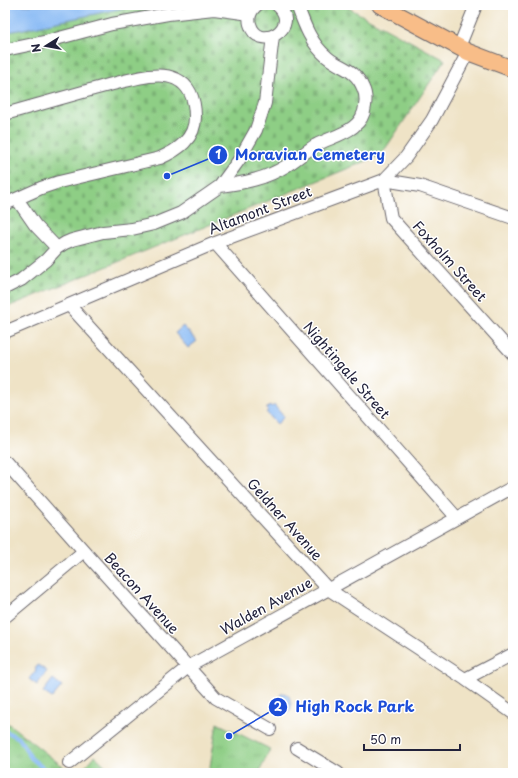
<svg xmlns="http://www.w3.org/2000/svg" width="518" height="778" font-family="'Playpen Sans',sans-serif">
<defs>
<pattern id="cemetery-stones" width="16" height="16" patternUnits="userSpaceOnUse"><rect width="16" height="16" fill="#8ece85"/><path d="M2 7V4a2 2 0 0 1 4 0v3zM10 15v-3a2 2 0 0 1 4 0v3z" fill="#7ab174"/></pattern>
<pattern id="park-tufts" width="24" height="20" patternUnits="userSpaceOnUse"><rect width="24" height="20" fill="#8ece85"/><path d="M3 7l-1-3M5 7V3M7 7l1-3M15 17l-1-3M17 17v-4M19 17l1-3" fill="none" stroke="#7ab174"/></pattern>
</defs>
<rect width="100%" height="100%" fill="#fff"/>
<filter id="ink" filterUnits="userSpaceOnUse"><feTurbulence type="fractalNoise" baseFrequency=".025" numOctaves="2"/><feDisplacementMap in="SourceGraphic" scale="8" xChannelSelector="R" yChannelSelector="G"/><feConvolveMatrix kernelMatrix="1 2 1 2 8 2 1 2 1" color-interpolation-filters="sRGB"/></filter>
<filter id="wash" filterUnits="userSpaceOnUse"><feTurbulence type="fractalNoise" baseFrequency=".012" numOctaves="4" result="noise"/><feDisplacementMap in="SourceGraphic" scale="16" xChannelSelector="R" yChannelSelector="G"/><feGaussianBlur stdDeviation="0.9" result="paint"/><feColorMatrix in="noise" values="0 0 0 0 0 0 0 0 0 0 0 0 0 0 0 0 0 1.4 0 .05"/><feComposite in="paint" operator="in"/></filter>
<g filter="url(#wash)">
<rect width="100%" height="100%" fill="#efe3c6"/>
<path fill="url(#cemetery-stones)" stroke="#587860" d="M 5,5 L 343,5 L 445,60 L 381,155 L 5,308 Z"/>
<path fill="url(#park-tufts)" stroke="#587860" d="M 5,721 L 71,773 L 5,773 Z
M 217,723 L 270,749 L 259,773 L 209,773 Z
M 95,756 L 113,773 L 78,773 Z"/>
<path fill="#87b9f4" stroke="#546e98" d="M 5,5 L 138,5 L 24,29 L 8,32 L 5,32 Z
M 183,326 L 197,341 L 188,348 L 175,333 Z
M 270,405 L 272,407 L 274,405 L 284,417 L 277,424 L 266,412 L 268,411 L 266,409 Z
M 38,665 L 47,671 L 37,685 L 29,679 L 36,670 L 35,669 Z
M 53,679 L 62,686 L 52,698 L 43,692 Z
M 282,693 C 291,693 291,702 291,709 L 288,712 L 283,711 L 280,708 C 280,706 281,704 281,701 C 280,697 279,696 282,693 Z"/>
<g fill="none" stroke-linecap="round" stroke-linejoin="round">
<path stroke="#87b9f4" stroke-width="4" d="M 5,731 L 19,738 L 31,758 L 49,773"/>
</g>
</g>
<g filter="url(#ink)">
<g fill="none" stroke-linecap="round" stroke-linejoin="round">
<defs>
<path id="minor" d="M 257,5 C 251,10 248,17 250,24 C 258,54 303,27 277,5
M 459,47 L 476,5
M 5,50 L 48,41 L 112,24 L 168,14 L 214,9 L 250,14
M 5,114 C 33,106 62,98 90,90 C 109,85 129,79 149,76 C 157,75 168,75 176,79 C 191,86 195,102 195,117 C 195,139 178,150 160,158 L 59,182 L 41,188 L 5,204
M 220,186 C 243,183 266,179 286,166 C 296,160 306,151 316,145 C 335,135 363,131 365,106 C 366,100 366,94 363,88 C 355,68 341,69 327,57 C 311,44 304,24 297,5
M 17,199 L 35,225 L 57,248
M 513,218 L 420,186 L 384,180 L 391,218 L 513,354
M 215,243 L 457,518
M 5,288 L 21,280 L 46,260 L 57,248 L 65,243 L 72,240 L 103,232 L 132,229 L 154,224 L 181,213 L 220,186 L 239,160 L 256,130 L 265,103 L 273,36
M 69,305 L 328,589 L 465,679 L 513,713
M 5,332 L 215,243 L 384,180 L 406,157 L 432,120 L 468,52
M 5,462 L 84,551 L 216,698 L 270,729
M 5,617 L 84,551
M 465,679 L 513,654
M 297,748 L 338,773
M 69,763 L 188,667 L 513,487"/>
<path id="major" d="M 380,5 L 468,52 L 513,69"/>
</defs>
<use href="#minor" stroke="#6a666c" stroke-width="14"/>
<use href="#major" stroke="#6a666c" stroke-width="18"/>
<path stroke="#6a666c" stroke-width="2.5" stroke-dasharray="3 3" stroke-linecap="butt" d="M 5,772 L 5,773"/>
<use href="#minor" stroke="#fff" stroke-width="12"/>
<use href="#major" stroke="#f8bd88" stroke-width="16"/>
</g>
</g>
<g text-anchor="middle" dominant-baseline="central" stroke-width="3" stroke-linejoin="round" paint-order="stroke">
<g font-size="14" fill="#22223b" stroke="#fff">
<text transform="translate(260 210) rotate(-21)">Altamont Street</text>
<text transform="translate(450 261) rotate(48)">Foxholm Street</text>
<text transform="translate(347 370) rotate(49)">Nightingale Street</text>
<text transform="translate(285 519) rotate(48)">Geldner Avenue</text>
<text transform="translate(142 593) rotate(48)">Beacon Avenue</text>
<text transform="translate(266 606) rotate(-29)">Walden Avenue</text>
</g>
</g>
<path fill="none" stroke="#1d4ed8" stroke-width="1.5" d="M167 176L218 155M229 736L278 707"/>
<g fill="#1d4ed8" stroke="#fff" stroke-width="1.5">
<circle cx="167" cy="176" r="4"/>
<circle cx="229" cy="736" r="4"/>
<circle cx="218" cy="155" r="10"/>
<circle cx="278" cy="707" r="10"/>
</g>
<g font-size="12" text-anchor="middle" font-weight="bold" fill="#fff">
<text x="218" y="159">1</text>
<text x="278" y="711">2</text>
</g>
<g font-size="15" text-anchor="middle" font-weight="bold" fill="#1d4ed8" stroke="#fff" stroke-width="3" stroke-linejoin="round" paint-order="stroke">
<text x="310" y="160">Moravian Cemetery</text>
<text x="355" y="712">High Rock Park</text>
</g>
<rect width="518" height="778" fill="none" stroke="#fff" stroke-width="20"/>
<g transform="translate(46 46) rotate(259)" stroke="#ffffff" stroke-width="3" paint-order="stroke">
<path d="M0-3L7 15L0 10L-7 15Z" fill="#22223b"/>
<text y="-6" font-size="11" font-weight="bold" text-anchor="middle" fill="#22223b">N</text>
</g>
<path d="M364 744v6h96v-6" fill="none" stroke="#22223b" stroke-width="2"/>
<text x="370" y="744" font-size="12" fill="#22223b" stroke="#ffffff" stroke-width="3" paint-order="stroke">50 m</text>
</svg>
